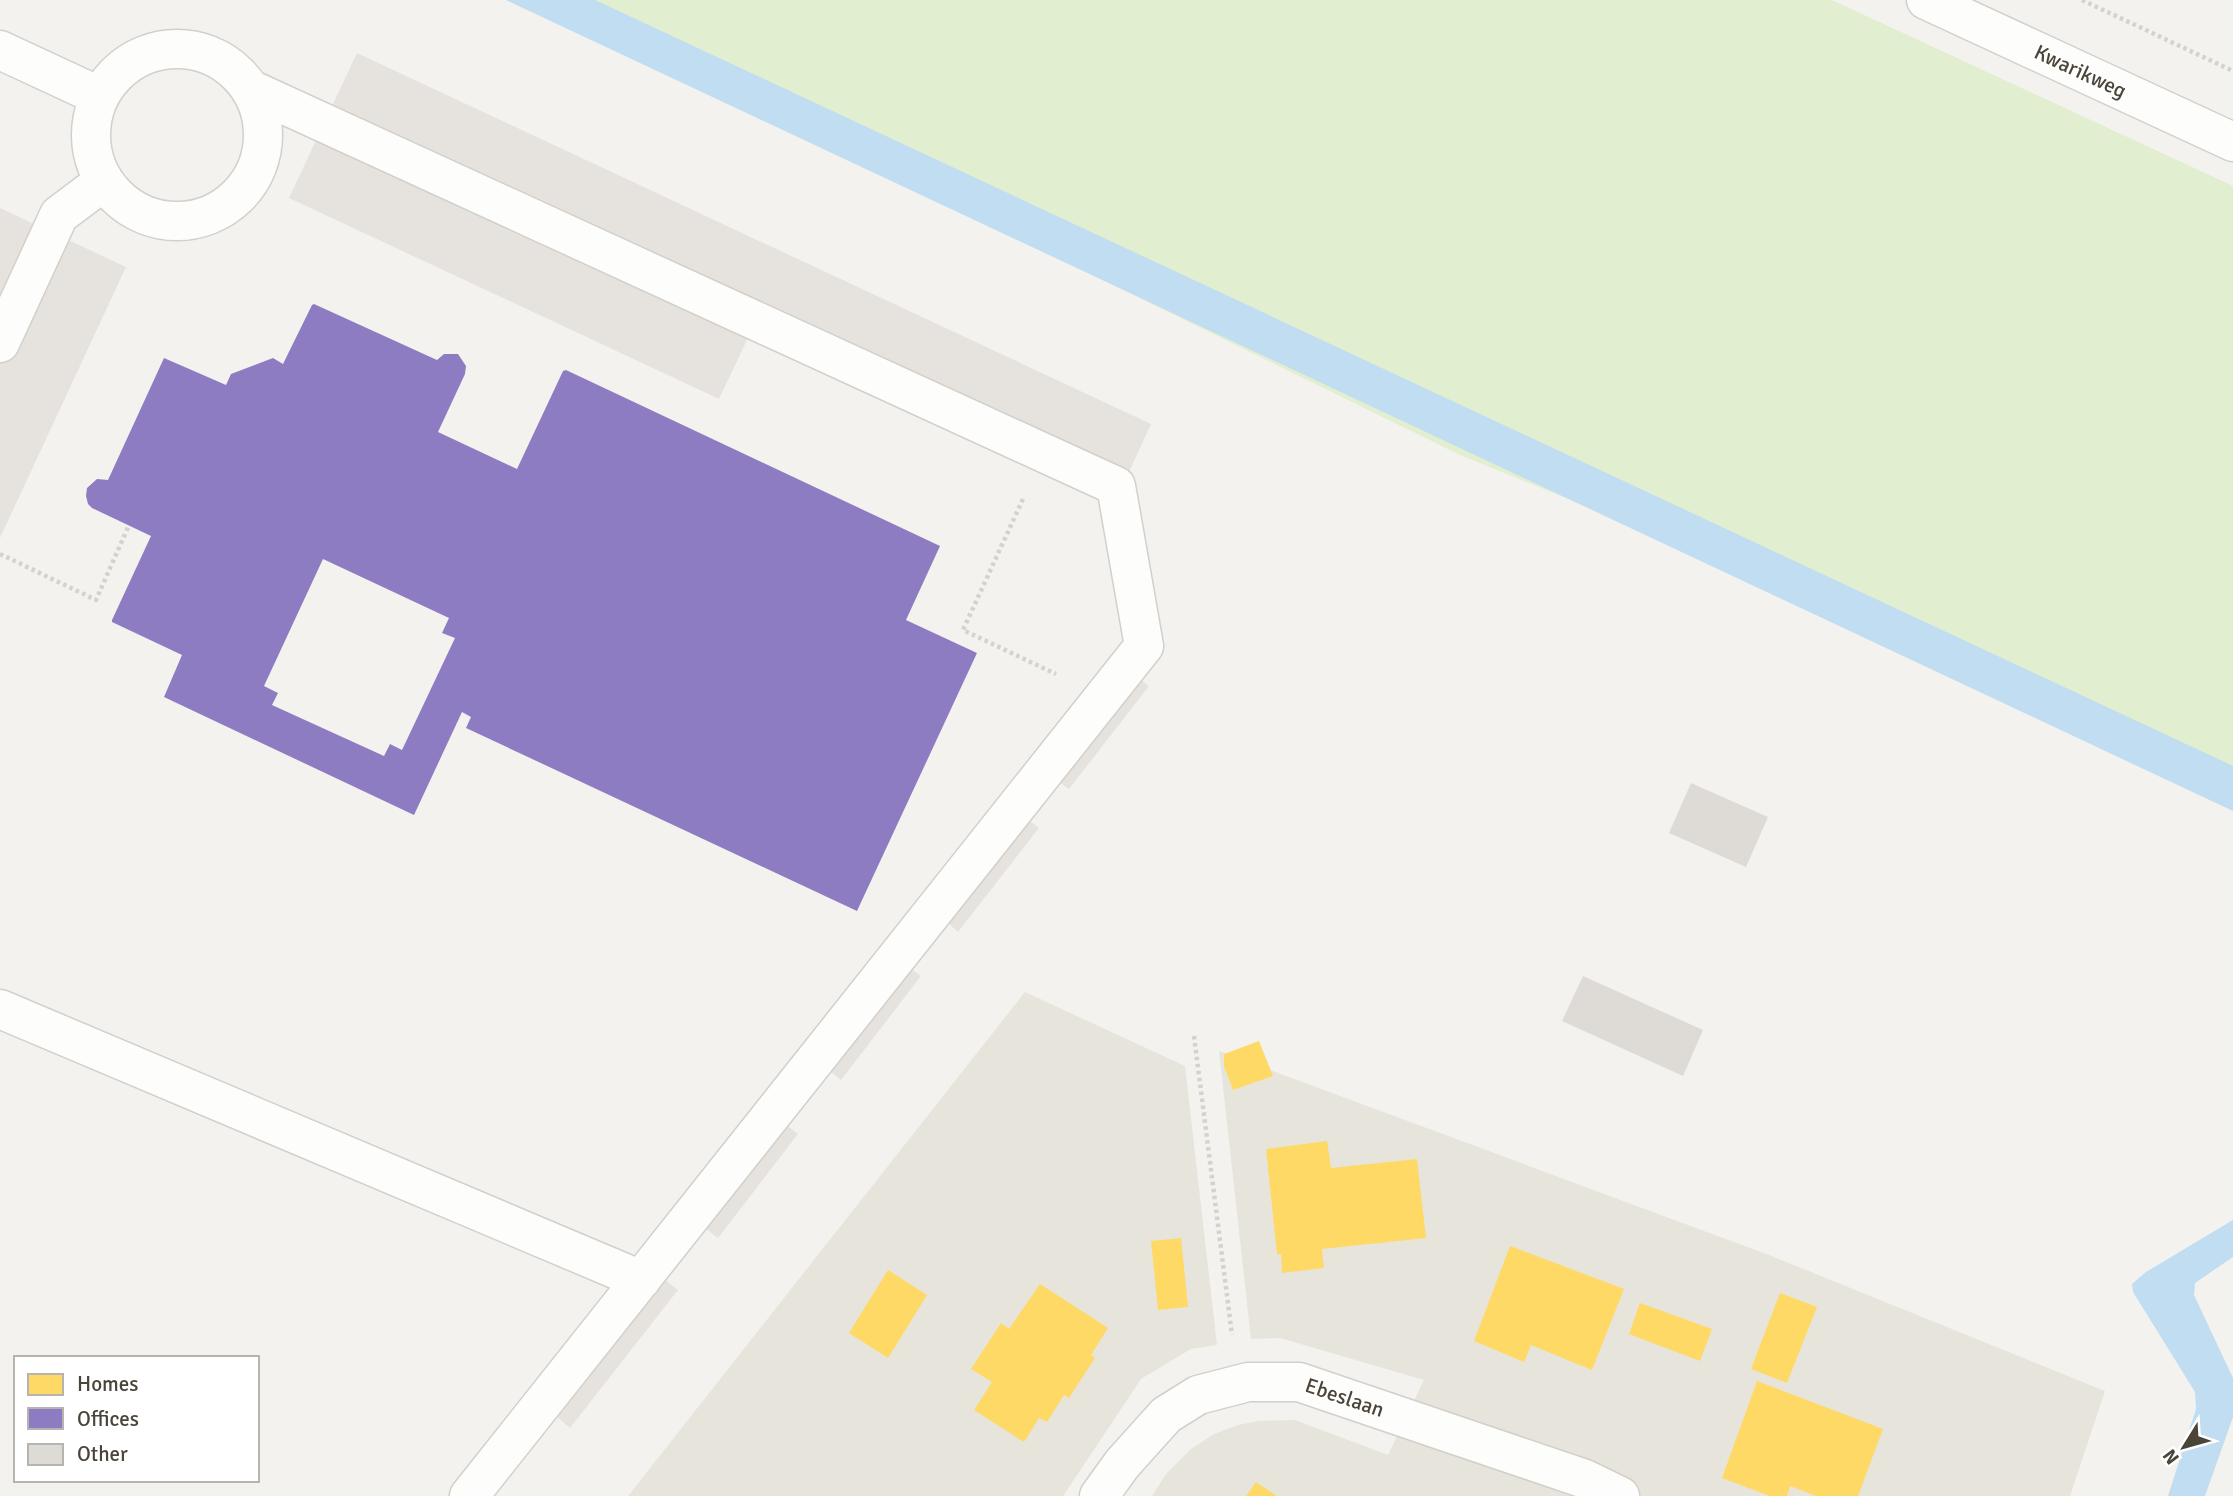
<svg xmlns="http://www.w3.org/2000/svg" width="2233" height="1496" font-family="Signika,sans-serif">
<rect width="100%" height="100%" fill="#f4f2ee"/>
<path fill="#e7e4dc" d="M 1025,992 L 1185,1066 L 1217,1345 L 1191,1349 L 1141,1379 L 1063,1496 L 628,1496 Z
M 1219,1051 L 1769,1255 L 2105,1391 L 2070,1496 L 1152,1496 L 1166,1474 L 1191,1449 L 1214,1434 L 1238,1425 L 1258,1421 L 1295,1420 L 1388,1455 L 1424,1380 L 1280,1338 L 1251,1339 Z"/>
<path fill="#e1eecf" d="M 532,0 L 1832,0 L 2233,186 L 2233,769 L 1460,455 Z"/>
<path fill="#e6e3df" d="M 357,53 L 1151,424 L 1128,474 L 764,304 L 719,399 L 289,198 Z
M 0,208 L 126,267 L 0,538 Z
M 1136,676 L 1149,686 L 1069,789 L 1056,780 Z
M 1026,818 L 1039,828 L 958,932 L 946,921 Z
M 908,967 L 921,976 L 841,1080 L 829,1070 Z
M 785,1124 L 798,1134 L 718,1238 L 705,1228 Z
M 663,1278 L 678,1290 L 570,1428 L 555,1415 Z"/>
<path fill="#c0ddf1" d="M 506,0 L 595,0 L 2233,766 L 2233,811 Z
M 2233,1220 L 2233,1257 L 2195,1283 L 2194,1295 L 2233,1378 L 2233,1417 L 2205,1496 L 2168,1496 L 2196,1409 L 2195,1392 L 2133,1292 L 2132,1284 L 2146,1272 Z"/>
<path fill="#ffd966" d="M 1259,1041 L 1273,1076 L 1233,1090 L 1224,1066 L 1224,1054 Z
M 1327,1141 L 1331,1168 L 1417,1159 L 1426,1238 L 1322,1249 L 1324,1268 L 1282,1273 L 1281,1254 L 1277,1254 L 1266,1149 Z
M 1181,1238 L 1188,1307 L 1158,1310 L 1151,1241 Z
M 1510,1246 L 1624,1289 L 1592,1370 L 1531,1345 L 1524,1362 L 1474,1341 Z
M 888,1270 L 927,1295 L 888,1358 L 849,1333 Z
M 1040,1284 L 1108,1328 L 1091,1355 L 1095,1358 L 1069,1398 L 1064,1395 L 1047,1422 L 1039,1418 L 1024,1442 L 974,1410 L 992,1382 L 971,1369 L 1001,1323 L 1009,1329 Z
M 1780,1293 L 1817,1307 L 1787,1383 L 1751,1369 Z
M 1640,1303 L 1712,1329 L 1700,1361 L 1629,1334 Z
M 1757,1381 L 1883,1429 L 1858,1496 L 1816,1496 L 1790,1486 L 1787,1496 L 1770,1496 L 1722,1478 Z
M 1256,1482 L 1277,1496 L 1246,1496 Z"/>
<path fill="#8e7cc3" fill-rule="evenodd" d="M 314,304 L 437,360 L 444,354 L 458,354 L 466,366 L 465,374 L 438,432 L 517,469 L 563,371 L 566,370 L 940,546 L 906,620 L 977,653 L 857,911 L 466,728 L 471,717 L 462,712 L 414,815 L 164,697 L 182,655 L 112,622 L 112,620 L 151,536 L 92,508 L 88,504 L 86,496 L 87,488 L 97,479 L 108,480 L 164,358 L 226,385 L 231,374 L 273,358 L 283,364 L 312,305 ZM 323,559 L 449,618 L 442,633 L 455,638 L 402,750 L 390,744 L 384,756 L 272,705 L 278,693 L 264,686 Z"/>
<path fill="#dedbd6" d="M 1691,783 L 1768,817 L 1746,867 L 1669,833 Z
M 1583,976 L 1703,1030 L 1683,1076 L 1562,1021 Z"/>
<g fill="none" stroke-linecap="round" stroke-linejoin="round">
<defs>
<g id="minor">
<path id="s1" d="M 1926,0 L 2233,142"/>
<circle cx="177" cy="135" r="86"/>
<path d="M 0,50 L 99,96"/>
<path d="M 250,89 L 1116,486 L 1144,646 L 469,1496"/>
<path d="M 0,343 L 59,215 L 103,182"/>
<path d="M 0,1009 L 641,1280"/>
<path id="s2" d="M 1099,1496 L 1122,1464 L 1166,1415 L 1198,1395 L 1248,1382 L 1299,1382 L 1585,1479 L 1620,1496"/>
</g>
</defs>
<use href="#minor" stroke="#d2d0cb" stroke-width="41"/>
<path stroke="#d3d2cc" stroke-width="4.5" stroke-dasharray="3.5 3.5" stroke-linecap="butt" d="M 2082,0 L 2233,71
M 1023,499 L 963,630 L 1056,674
M 0,554 L 96,600 L 129,525
M 1194,1036 L 1232,1335"/>
<use href="#minor" stroke="#fdfdfc" stroke-width="38"/>
</g>
<g text-anchor="middle" dominant-baseline="central" stroke-width="7" stroke-linejoin="round" paint-order="stroke">
<g font-size="21" fill="#4b4439" stroke="#fff">
<text stroke="none"><textPath href="#s1" startOffset="170">Kwarikweg</textPath></text>
<text stroke="none"><textPath href="#s2" startOffset="294">Ebeslaan</textPath></text>
</g>
</g>
<rect x="14" y="1356" width="245" height="126" fill="#ffffff" stroke="#b7b4b0" stroke-width="2"/>
<rect x="28" y="1374" width="35" height="21" fill="#ffd966" stroke="#b7b4b0" stroke-width="2"/>
<text x="77" y="1391" font-size="21" fill="#4b4439">Homes</text>
<rect x="28" y="1408" width="35" height="21" fill="#8e7cc3" stroke="#b7b4b0" stroke-width="2"/>
<text x="77" y="1426" font-size="21" fill="#4b4439">Offices</text>
<rect x="28" y="1444" width="35" height="21" fill="#dedbd6" stroke="#b7b4b0" stroke-width="2"/>
<text x="77" y="1461" font-size="21" fill="#4b4439">Other</text>
<g transform="translate(2184 1447) rotate(233)" stroke="#ffffff" stroke-width="5" paint-order="stroke">
<path d="M0-5L12 26L0 18L-12 26Z" fill="#4b4439"/>
<text y="-10" font-size="19" font-weight="bold" text-anchor="middle" fill="#4b4439">N</text>
</g>
</svg>
